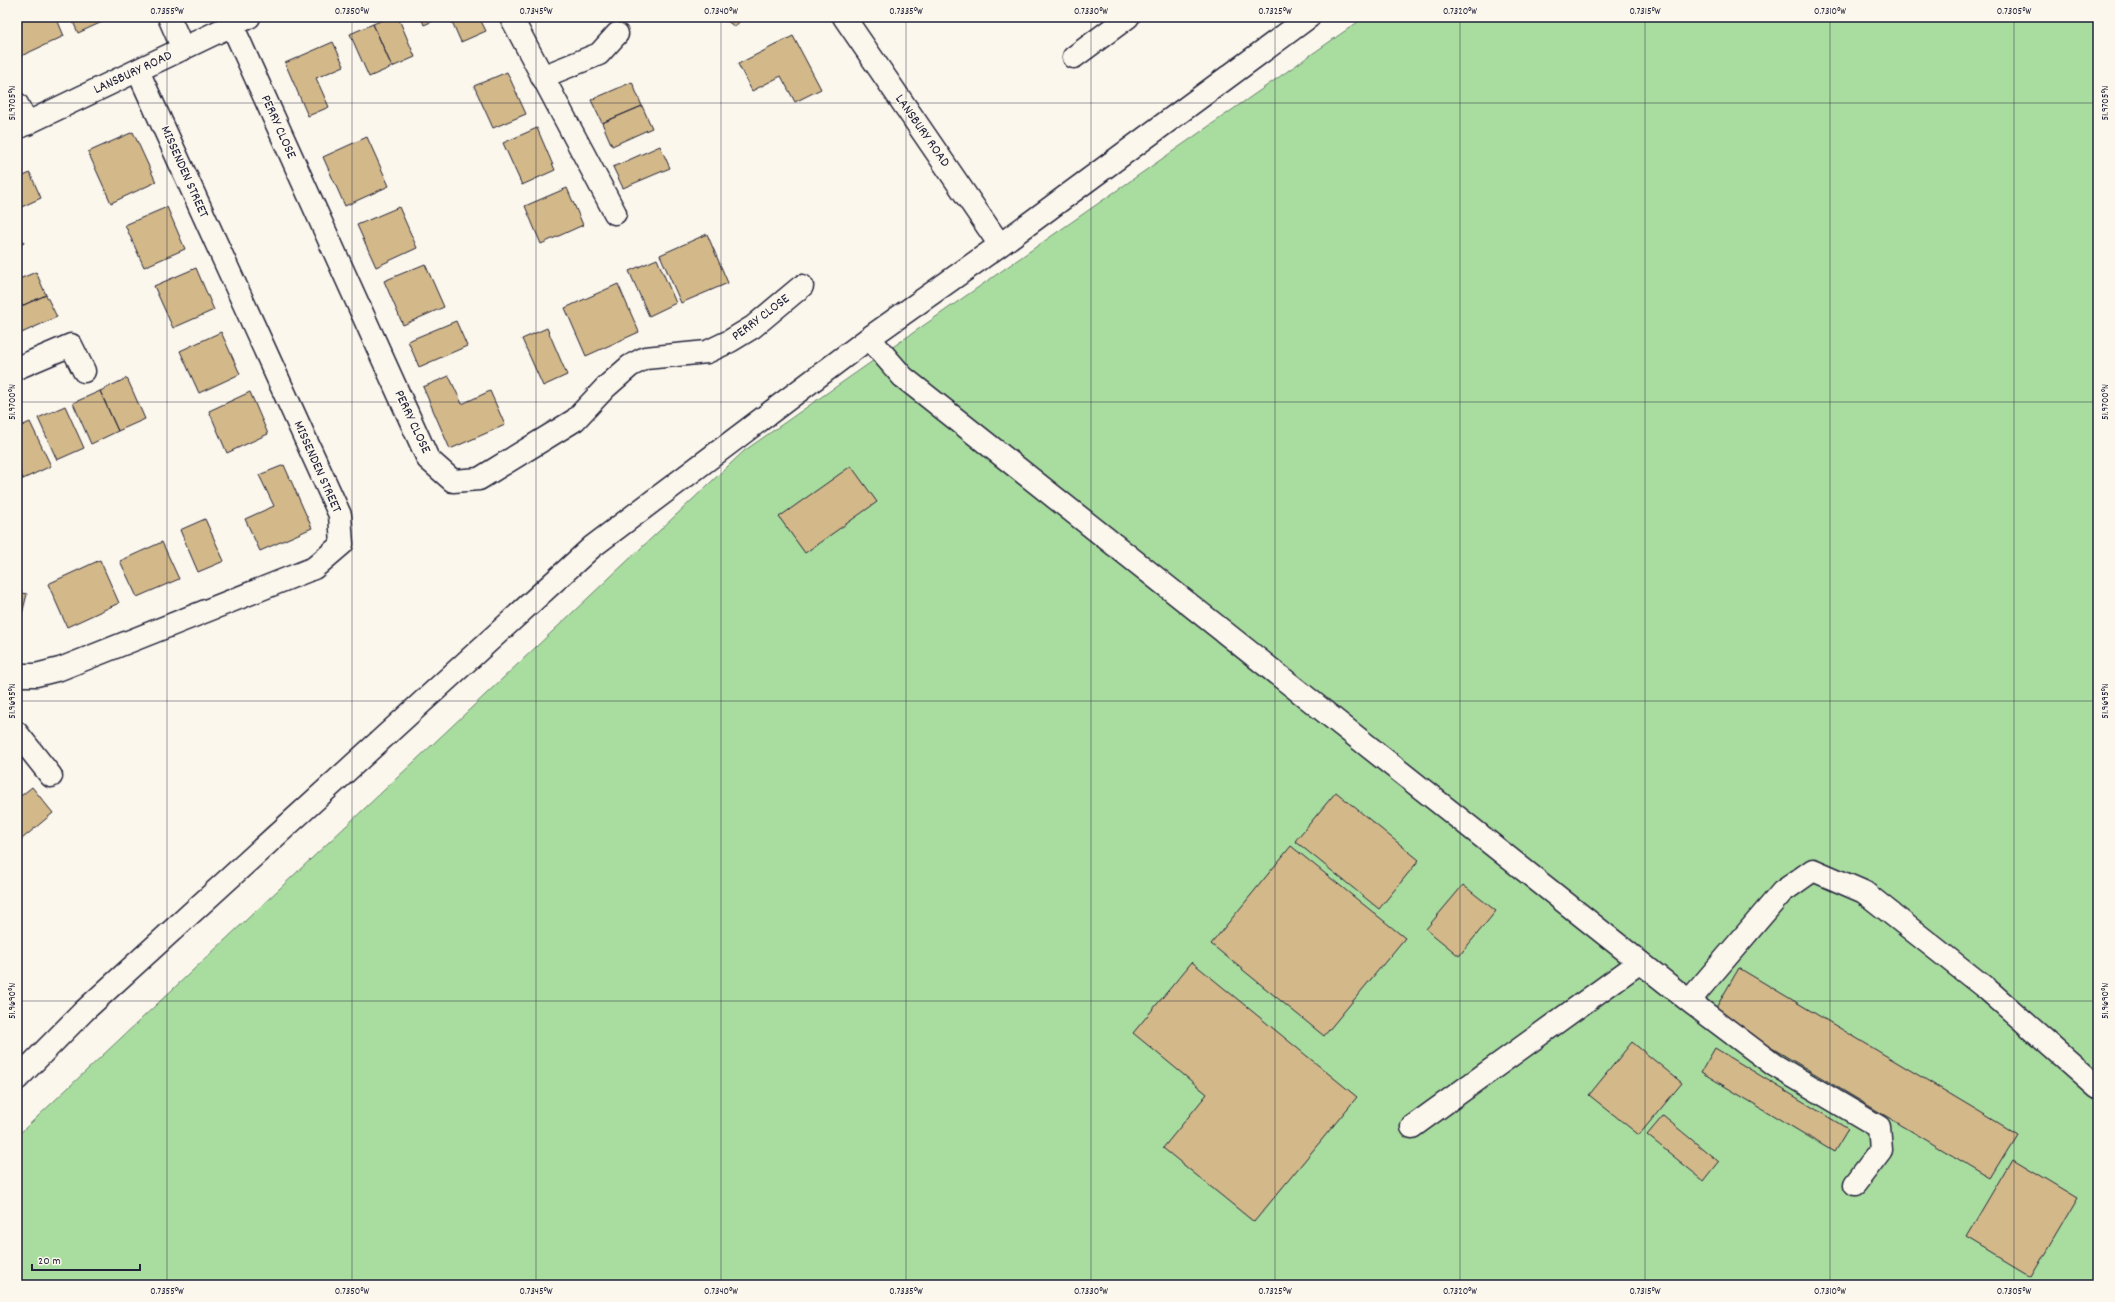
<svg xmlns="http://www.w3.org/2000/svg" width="2115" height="1302" font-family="Dekko,sans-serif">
<rect width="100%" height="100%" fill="#fbf7ec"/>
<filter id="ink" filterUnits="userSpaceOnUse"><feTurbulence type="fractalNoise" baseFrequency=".025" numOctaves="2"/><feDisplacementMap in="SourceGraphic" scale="8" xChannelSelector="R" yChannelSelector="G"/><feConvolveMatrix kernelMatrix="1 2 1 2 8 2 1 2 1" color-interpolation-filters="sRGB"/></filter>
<g filter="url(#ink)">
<path fill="#a9dd9f" stroke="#66806d" d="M 1365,17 L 2098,17 L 2098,1285 L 17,1285 L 17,1136 L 744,451 Z"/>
<path fill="#d3b989" stroke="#22223b" d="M 17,17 L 56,17 L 64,36 L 17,58 Z
M 71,17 L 113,17 L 78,33 Z
M 390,17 L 398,17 L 415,57 L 392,67 L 373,24 Z
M 421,17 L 442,17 L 424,25 Z
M 450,17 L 479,17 L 486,31 L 461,42 Z
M 722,17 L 743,17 L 735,27 Z
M 373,24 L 392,67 L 369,77 L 350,34 Z
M 793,36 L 821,89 L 795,102 L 781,76 L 752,91 L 738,64 Z
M 333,42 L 344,66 L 316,78 L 329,107 L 308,116 L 285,63 Z
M 507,72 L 526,114 L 493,128 L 474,86 Z
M 632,82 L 642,106 L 602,123 L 591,100 Z
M 642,106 L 652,128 L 612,146 L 602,123 Z
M 537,128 L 555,170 L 522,185 L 503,143 Z
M 133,132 L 156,182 L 111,203 L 88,152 Z
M 367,137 L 389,186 L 345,206 L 323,157 Z
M 660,146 L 670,168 L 623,188 L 613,167 Z
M 30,173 L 41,198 L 17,209 L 17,179 Z
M 567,188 L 583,225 L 541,244 L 525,206 Z
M 167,207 L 185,249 L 144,267 L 125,225 Z
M 399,207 L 417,248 L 376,267 L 357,225 Z
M 17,227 L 24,243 L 17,247 Z
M 707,234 L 728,283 L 681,303 L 660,255 Z
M 657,259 L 676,303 L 649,316 L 629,271 Z
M 425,264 L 444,307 L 403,325 L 384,281 Z
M 196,268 L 214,310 L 173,328 L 154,286 Z
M 36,272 L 46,295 L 17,308 L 17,280 Z
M 618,284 L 639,332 L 586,356 L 565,308 Z
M 46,295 L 57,317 L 17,335 L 17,308 Z
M 456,321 L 467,346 L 419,367 L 408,341 Z
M 547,328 L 567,375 L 543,386 L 522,339 Z
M 221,332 L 240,374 L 199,393 L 180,351 Z
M 449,376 L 462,404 L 490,391 L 505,425 L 450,449 L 423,387 Z
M 127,378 L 145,419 L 118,431 L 100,391 Z
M 100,391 L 118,431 L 91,444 L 73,403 Z
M 250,392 L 268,434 L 227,453 L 209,411 Z
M 65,406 L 84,448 L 57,460 L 38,418 Z
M 30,422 L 51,466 L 23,479 L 17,465 L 17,428 Z
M 17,465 L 23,479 L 17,482 Z
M 284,465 L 312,528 L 260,551 L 245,519 L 274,506 L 259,475 Z
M 851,466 L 877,502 L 805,553 L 779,517 Z
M 205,519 L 224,561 L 198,572 L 180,530 Z
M 162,542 L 179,579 L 137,597 L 120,561 Z
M 100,560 L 119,603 L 67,627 L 48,584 Z
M 17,592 L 27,594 L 17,634 Z
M 32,787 L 53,813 L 17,843 L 17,799 Z
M 1336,792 L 1419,860 L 1379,909 L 1295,841 Z
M 1291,846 L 1405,938 L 1324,1036 L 1211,944 Z
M 1463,885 L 1496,911 L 1459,956 L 1426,929 Z
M 1192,962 L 1357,1097 L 1254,1222 L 1163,1148 L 1207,1094 L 1133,1033 Z
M 1739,968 L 2017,1134 L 1990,1178 L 1713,1013 Z
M 1632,1042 L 1682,1083 L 1639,1135 L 1589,1095 Z
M 1715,1048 L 1848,1129 L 1834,1152 L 1701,1072 Z
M 1663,1116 L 1719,1162 L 1704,1181 L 1647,1135 Z
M 2012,1159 L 2077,1198 L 2031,1276 L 1966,1237 Z"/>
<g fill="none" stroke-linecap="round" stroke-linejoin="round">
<defs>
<path id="minor" d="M 169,17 L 183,49
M 511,17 L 615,213
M 844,17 L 1000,245
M 232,25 L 428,459 L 453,481 L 479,479 L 575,420 L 606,387 L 630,366 L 645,358 L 707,352 L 730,341 L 753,327 L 802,286
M 1074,57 L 1128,17
M 542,77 L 599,54 L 617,34
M 17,104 L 27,124
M 17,128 L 249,17
M 869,338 L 903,377 L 1689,1001 L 1774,1065 L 1879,1127 L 1881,1150 L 1855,1184
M 17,368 L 71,345 L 84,371
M 17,675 L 36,675 L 60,669 L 314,568 L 342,544 L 340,515 L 138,71
M 17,733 L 51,776
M 1689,1001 L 1782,892 L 1813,870 L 1864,892 L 1988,990 L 2098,1087
M 17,1079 L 84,1011 L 592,547 L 869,338 L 1000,245 L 1309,17
M 1412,1127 L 1640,962"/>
</defs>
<use href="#minor" stroke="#22223b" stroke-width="25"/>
<use href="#minor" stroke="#fbf7ec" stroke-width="22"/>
</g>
</g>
<path fill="none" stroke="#22223b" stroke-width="1" stroke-opacity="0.45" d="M 167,17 L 167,1285M 352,17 L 352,1285M 536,17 L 536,1285M 721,17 L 721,1285M 906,17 L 906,1285M 1091,17 L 1091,1285M 1275,17 L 1275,1285M 1460,17 L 1460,1285M 1645,17 L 1645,1285M 1830,17 L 1830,1285M 2014,17 L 2014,1285M 17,103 L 2098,103M 17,402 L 2098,402M 17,701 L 2098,701M 17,1001 L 2098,1001"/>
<g text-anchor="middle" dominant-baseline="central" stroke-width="3" stroke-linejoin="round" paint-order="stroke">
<g font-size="14" fill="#22223b" stroke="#fbf7ec">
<text transform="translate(133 73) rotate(-25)">LANSBURY ROAD</text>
<text transform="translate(278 127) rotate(66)">PERRY CLOSE</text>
<text transform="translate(922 131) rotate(55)">LANSBURY ROAD</text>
<text transform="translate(184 172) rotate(66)">MISSENDEN STREET</text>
<text transform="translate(761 318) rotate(-37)">PERRY CLOSE</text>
<text transform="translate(412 422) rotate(65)">PERRY CLOSE</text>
<text transform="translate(317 467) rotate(66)">MISSENDEN STREET</text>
</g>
</g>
<rect width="2115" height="1302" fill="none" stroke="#fbf7ec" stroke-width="44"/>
<path d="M32 1264v6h108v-6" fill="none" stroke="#22223b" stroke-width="2"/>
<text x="38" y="1264" font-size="12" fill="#22223b" stroke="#fbf7ec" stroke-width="3" paint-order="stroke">20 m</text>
<rect x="22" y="22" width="2071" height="1258" fill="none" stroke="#22223b" stroke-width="1.5"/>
<g font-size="10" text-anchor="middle" fill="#22223b">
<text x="167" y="14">0.7355°W</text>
<text x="352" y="14">0.7350°W</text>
<text x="536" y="14">0.7345°W</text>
<text x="721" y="14">0.7340°W</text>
<text x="906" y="14">0.7335°W</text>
<text x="1091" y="14">0.7330°W</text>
<text x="1275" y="14">0.7325°W</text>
<text x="1460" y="14">0.7320°W</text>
<text x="1645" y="14">0.7315°W</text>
<text x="1830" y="14">0.7310°W</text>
<text x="2014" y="14">0.7305°W</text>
<text transform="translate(11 103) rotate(-90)" y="4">51.9705°N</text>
<text transform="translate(2104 103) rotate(-90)" y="4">51.9705°N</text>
<text transform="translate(11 402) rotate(-90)" y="4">51.9700°N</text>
<text transform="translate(2104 402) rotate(-90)" y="4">51.9700°N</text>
<text transform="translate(11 701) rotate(-90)" y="4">51.9695°N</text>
<text transform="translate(2104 701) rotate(-90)" y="4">51.9695°N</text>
<text transform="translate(11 1001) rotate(-90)" y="4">51.9690°N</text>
<text transform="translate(2104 1001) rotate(-90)" y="4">51.9690°N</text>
<text x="167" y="1294">0.7355°W</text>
<text x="352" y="1294">0.7350°W</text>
<text x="536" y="1294">0.7345°W</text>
<text x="721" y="1294">0.7340°W</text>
<text x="906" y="1294">0.7335°W</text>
<text x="1091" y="1294">0.7330°W</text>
<text x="1275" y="1294">0.7325°W</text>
<text x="1460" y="1294">0.7320°W</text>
<text x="1645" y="1294">0.7315°W</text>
<text x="1830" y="1294">0.7310°W</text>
<text x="2014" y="1294">0.7305°W</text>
</g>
</svg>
